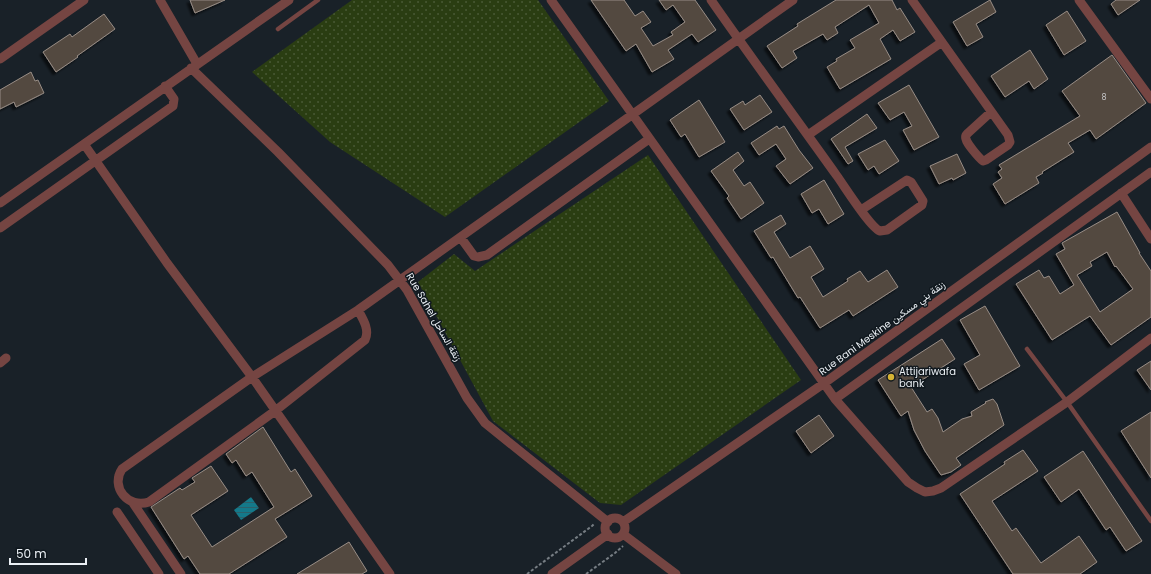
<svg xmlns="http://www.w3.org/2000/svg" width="1151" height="574" font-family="Poppins,Vazirmatn,sans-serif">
<defs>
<pattern id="green-dots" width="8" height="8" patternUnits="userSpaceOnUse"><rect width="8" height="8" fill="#2a3d12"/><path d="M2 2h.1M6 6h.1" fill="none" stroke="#495935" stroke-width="1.8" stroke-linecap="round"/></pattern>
<pattern id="water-rules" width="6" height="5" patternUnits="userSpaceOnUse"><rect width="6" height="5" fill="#14798a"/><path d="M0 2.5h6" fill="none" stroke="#2d606a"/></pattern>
<filter id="shadow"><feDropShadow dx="-3" dy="3" stdDeviation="1" flood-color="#0009"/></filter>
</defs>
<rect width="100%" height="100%" fill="#192128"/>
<path fill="url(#green-dots)" d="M 352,0 L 538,0 L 609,101 L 445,217 L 330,142 L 252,72 Z
M 648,155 L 801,380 L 621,505 L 600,503 L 493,421 L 418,282 L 454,254 L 475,271 Z"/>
<path fill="url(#water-rules)" d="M 251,497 L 259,508 L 241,520 L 234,510 Z"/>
<path fill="#524841" stroke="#988d85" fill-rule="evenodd" filter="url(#shadow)" d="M 190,0 L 225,0 L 195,13 Z
M 591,0 L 624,0 L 635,16 L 643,11 L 651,22 L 641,28 L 653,46 L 673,35 L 671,32 L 685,22 L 673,5 L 666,10 L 659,0 L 695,0 L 716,30 L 698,42 L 692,34 L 668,50 L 674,59 L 652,72 L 636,44 L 626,51 Z
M 836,0 L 892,0 L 897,10 L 900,8 L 915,32 L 900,41 L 893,30 L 880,39 L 891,59 L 840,89 L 827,67 L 837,61 L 836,59 L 855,48 L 850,40 L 879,23 L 869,5 L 835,27 L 838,33 L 827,40 L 823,34 L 793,51 L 797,58 L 782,68 L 767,46 L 798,26 L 797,24 Z
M 990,0 L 996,12 L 976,24 L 983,37 L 967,46 L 953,22 Z
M 1116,0 L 1140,0 L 1118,15 L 1111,4 Z
M 1067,11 L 1086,41 L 1064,55 L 1046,25 Z
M 104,14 L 115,29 L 77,56 L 78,57 L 56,72 L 43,52 L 70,34 L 72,37 Z
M 1030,50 L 1048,79 L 1034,89 L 1029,81 L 1005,97 L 991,76 Z
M 1112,55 L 1146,103 L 1096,139 L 1090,130 L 1068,143 L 1074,152 L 1042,172 L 1043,173 L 1036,177 L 1039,183 L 1005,204 L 993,184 L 1002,178 L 998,172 L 1002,169 L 999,165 L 1080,116 L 1062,91 Z
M 31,72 L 35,81 L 38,80 L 44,93 L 16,107 L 14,102 L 0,109 L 0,90 Z
M 909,85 L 939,137 L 914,150 L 903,130 L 912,126 L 904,112 L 890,120 L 878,103 Z
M 760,95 L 772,112 L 744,130 L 730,109 L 743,101 L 745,105 Z
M 699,100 L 725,142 L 699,157 L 685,134 L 681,137 L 670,120 Z
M 867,114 L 877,128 L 845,147 L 853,161 L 848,164 L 831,139 Z
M 777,126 L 779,129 L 784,126 L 799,150 L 813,168 L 790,184 L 776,166 L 786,159 L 776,144 L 759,155 L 751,143 Z
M 885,140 L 899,161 L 879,174 L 874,166 L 868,170 L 858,154 Z
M 738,152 L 744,161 L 733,170 L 744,186 L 750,182 L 764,203 L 741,219 L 727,198 L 729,196 L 711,171 Z
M 957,154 L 966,173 L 953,180 L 952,178 L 939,184 L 930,166 Z
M 824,180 L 844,214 L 828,224 L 819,209 L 812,213 L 801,194 Z
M 1117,212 L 1140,253 L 1139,253 L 1151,271 L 1151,317 L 1111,345 L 1090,316 L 1052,340 L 1016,284 L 1039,270 L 1044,278 L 1049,276 L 1060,294 L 1074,285 L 1056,254 L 1065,249 L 1062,243 ZM 1107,252 L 1115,267 L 1116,266 L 1133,289 L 1100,312 L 1077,275 L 1092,266 L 1090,262 Z
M 781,215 L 786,224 L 774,232 L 790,258 L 810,246 L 824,269 L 811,277 L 823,297 L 848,281 L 847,279 L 860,271 L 868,282 L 887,270 L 898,287 L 853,316 L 849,310 L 820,328 L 800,297 L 798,298 L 773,257 L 771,258 L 754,231 Z
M 985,306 L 1020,366 L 979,390 L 964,364 L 980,355 L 960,320 Z
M 942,339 L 955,359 L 911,387 L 927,412 L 932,409 L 938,418 L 943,432 L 962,419 L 972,416 L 971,412 L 986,403 L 985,402 L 993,399 L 997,404 L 1004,425 L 956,458 L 961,465 L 951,472 L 941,475 L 925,451 L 914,430 L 908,411 L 901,416 L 878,380 Z
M 1151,361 L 1151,390 L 1137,370 Z
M 1151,412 L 1151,478 L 1121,431 Z
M 819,415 L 834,436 L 811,453 L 796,431 Z
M 263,427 L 291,472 L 295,469 L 312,496 L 275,519 L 287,537 L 229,574 L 200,574 L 188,556 L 184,559 L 151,507 L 180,488 L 182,490 L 195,482 L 192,478 L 211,466 L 228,491 L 191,515 L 212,547 L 274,507 L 252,472 L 246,476 L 236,460 L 232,463 L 226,454 Z
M 1023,450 L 1038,471 L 992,501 L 1012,531 L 1016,528 L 1041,563 L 1079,536 L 1097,562 L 1080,574 L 1013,574 L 960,494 L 1005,464 L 1004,462 Z
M 1083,451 L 1142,541 L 1126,551 L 1110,527 L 1106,530 L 1079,489 L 1061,502 L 1044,477 Z
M 349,542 L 367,571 L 362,574 L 297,574 Z"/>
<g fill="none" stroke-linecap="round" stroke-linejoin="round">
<path stroke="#767d83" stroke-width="2" stroke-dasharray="3 2" stroke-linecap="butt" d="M 527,574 L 592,526 L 595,523
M 586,574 L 615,553 L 623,546"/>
<path stroke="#754542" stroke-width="4.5" d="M 278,29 L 318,0
M 1027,349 L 1067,402 L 1151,521"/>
<path stroke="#754542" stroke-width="9" d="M 160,0 L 197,64
M 551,0 L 835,399 L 908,482 L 917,488 L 925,492 L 933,491 L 941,488 L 1067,402 L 1151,338
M 711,0 C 752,59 795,117 837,176 C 845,187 870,227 880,231 L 887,230 L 922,205 L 923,201 L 911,182 L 907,180 L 861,210
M 912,0 L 1008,135 L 1010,142 L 1008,145 L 986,160 L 983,161 C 979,158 967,144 966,139 C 965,136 966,135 968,133 L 991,112
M 1079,0 L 1151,99
M 0,59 L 84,0
M 191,68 L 278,152 L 388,265 L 407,290 L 467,398 L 485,423 L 608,522
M 808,135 L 942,42
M 84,144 L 167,263 L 252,377 L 390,574
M 1121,193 L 1151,239
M 0,203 L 289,0
M 0,228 L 173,106 L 174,99 L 165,86
M 461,238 L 474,256 L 478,257 L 487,255 L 649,139
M 358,310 C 363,319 370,330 365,340 L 275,411 L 149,502 C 128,509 110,487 122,469 L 252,377 L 358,310 L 793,0
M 0,363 L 6,358
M 835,399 L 1151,172
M 133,503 L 181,574
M 117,512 L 159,574
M605 528a10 10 0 1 1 20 0a10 10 0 1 1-20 0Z
M 623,522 L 823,384 L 1151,147
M 623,534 L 676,574
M 552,574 L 608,534"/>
</g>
<circle fill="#d7b434" stroke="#10181e" stroke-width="1.5" cx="891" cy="377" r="4"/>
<g text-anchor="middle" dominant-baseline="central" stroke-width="3" stroke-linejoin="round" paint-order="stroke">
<g font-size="8" fill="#c5c6c8">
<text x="1104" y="97">8</text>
</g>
<g font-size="10" fill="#ebf0f5" stroke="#10181e">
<text transform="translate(434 317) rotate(60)">Rue Sahel زنقة الساحل</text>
<text transform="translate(882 328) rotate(-36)">Rue Bani Meskine زنقة بني مسكين</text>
</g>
<g font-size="10" fill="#ebf0f5" stroke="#10181e" text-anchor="start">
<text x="899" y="371">Attijariwafa<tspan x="899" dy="12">bank</tspan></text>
</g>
</g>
<path d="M10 558v6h76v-6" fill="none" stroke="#ebf0f5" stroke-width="2"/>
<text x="16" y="558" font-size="12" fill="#ebf0f5" stroke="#10181e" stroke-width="3" paint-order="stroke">50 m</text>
</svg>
